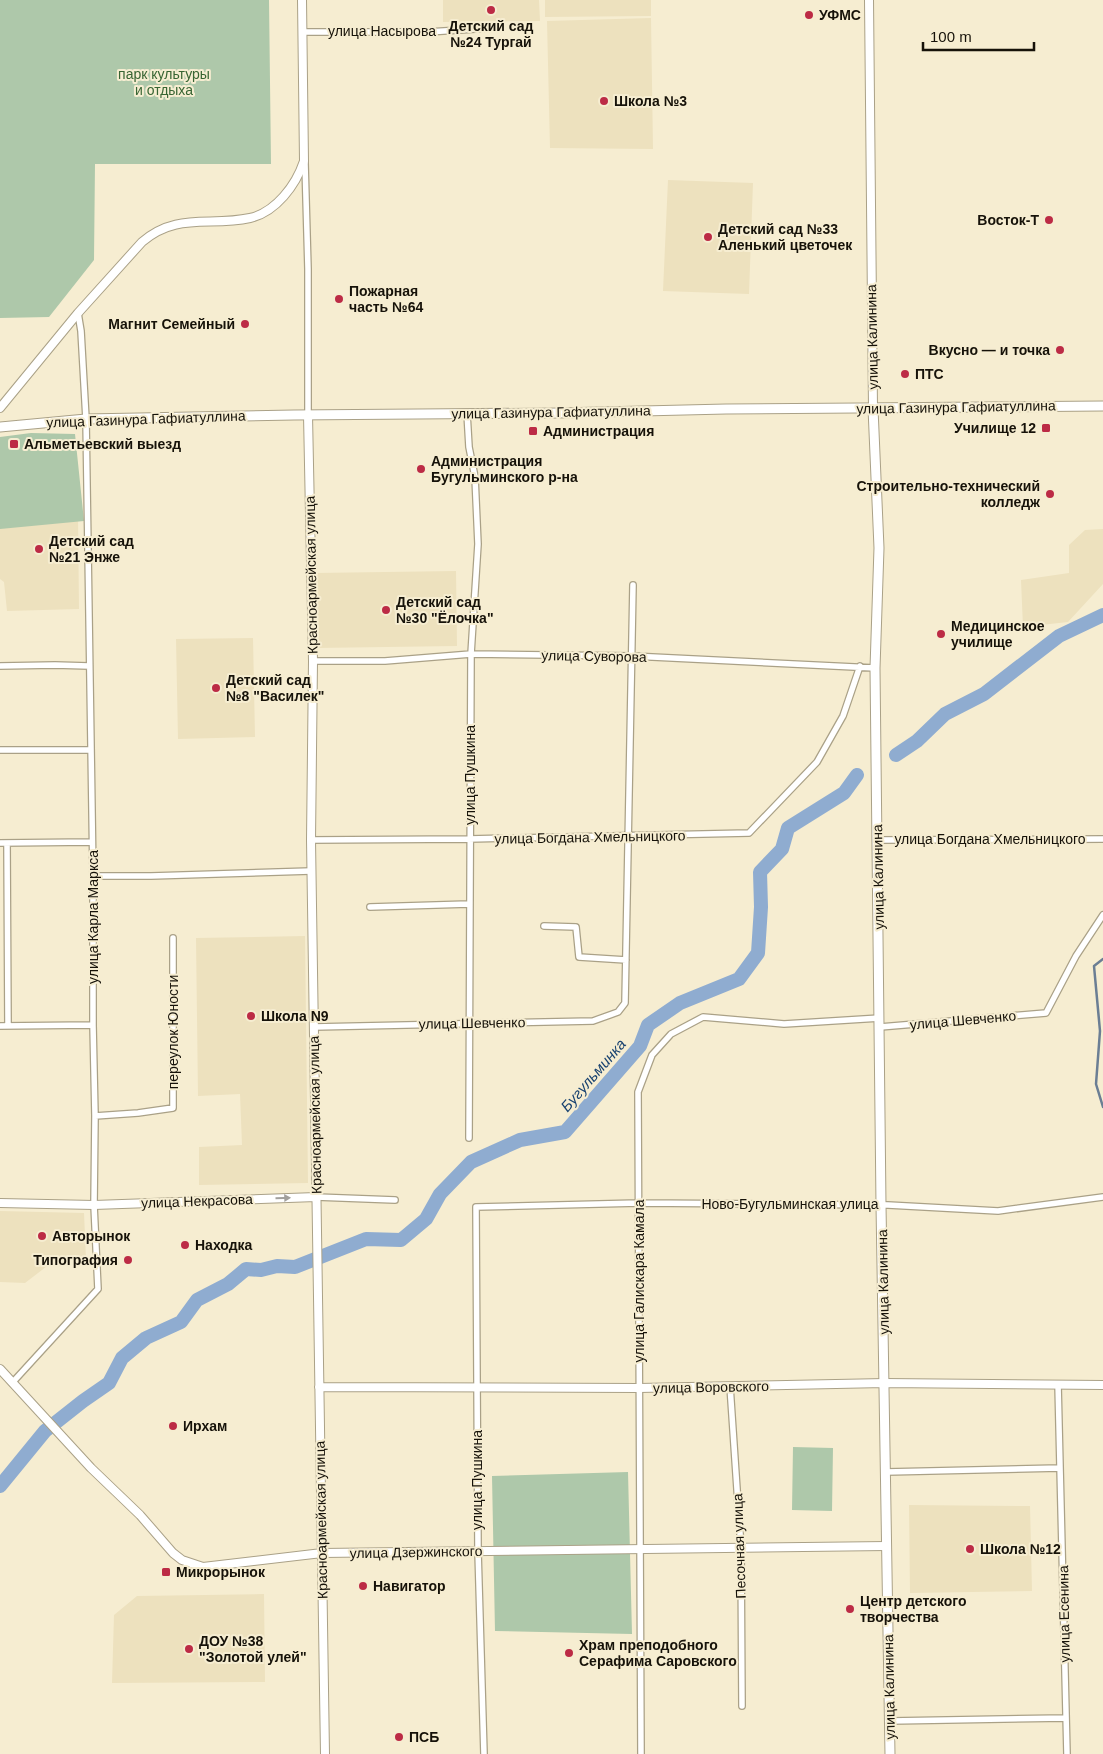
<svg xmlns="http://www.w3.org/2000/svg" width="1103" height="1754" font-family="Helvetica,sans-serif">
<rect width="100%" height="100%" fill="#f6edd1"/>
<path fill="#ede1be" d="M 443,0 L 539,0 L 540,21 L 443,22 Z
M 545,0 L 651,0 L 651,16 L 545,17 Z
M 651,18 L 653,149 L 550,148 L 547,21 Z
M 668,180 L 753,183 L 749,294 L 663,291 Z
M 78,516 L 79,609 L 7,611 L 4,582 L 0,579 L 0,518 Z
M 1103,529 L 1103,584 L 1068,622 L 1023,627 L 1021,580 L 1069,573 L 1069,545 L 1085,530 Z
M 456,571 L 457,646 L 316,648 L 315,573 Z
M 253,638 L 255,737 L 178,739 L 176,639 Z
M 305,936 L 308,1183 L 199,1185 L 199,1147 L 242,1145 L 240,1094 L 198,1096 L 196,938 Z
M 0,1211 L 84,1213 L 86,1259 L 55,1260 L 25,1283 L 0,1282 Z
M 909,1505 L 1030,1506 L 1032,1591 L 910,1593 Z
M 264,1594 L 265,1682 L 112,1683 L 114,1615 L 137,1596 Z"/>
<path fill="#aec8aa" d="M 0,0 L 269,0 L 271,164 L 95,164 L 94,260 L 49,317 L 0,318 Z
M 31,433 L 75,434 L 84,521 L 0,529 L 0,437 Z
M 793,1447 L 833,1448 L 832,1511 L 792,1510 Z
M 628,1472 L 632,1634 L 495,1631 L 492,1476 Z"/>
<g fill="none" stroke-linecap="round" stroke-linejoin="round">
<path stroke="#6b7e94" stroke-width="2.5" d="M 1103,959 L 1094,966 L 1100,1031 L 1096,1084 L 1103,1107"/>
<path stroke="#8facd0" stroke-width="14" d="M 896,755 L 917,741 L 945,714 L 984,694 L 1059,636 L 1103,615
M 0,1486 L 45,1431 L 83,1401 L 109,1383 L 122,1358 L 146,1338 L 181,1322 L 197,1300 L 228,1284 L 246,1269 L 261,1270 L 277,1266 L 295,1267 L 366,1239 L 401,1240 L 426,1219 L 440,1194 L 471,1162 L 520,1140 L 565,1132 L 640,1046 L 648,1025 L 680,1003 L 739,979 L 758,953 L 761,907 L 760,872 L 782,849 L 788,828 L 844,793 L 857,775"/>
<defs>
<path id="minor" d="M 303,32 L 428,32 L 491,28
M 305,163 L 308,269 L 308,415
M 467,413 L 469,447 L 475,477 L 478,544 L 471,654 L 469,1138
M 313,661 L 385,661 L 471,654 L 632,656 L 875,668
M 0,666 L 55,665 L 89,666
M 0,750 L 90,750
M 311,840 L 469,839 L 749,833 L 817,762 L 843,716 L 860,666
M 877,840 L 1103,839
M 0,843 L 92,842
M 7,843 L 8,1026
M 93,876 L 151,876 L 311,871
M 370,907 L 469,904
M 544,926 L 576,927 L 579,957 L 626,960
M 0,1026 L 93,1025
M 314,1027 L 593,1021 L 618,1012 L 625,1003 L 633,585
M 880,1027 L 1046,1013 L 1076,956 L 1103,915
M 95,1116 L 138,1113 L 173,1108 L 173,938
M 316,1197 L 395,1200
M 12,1383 L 98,1289 L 94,1205 L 95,1116 L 93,1025 L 93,876 L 86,419 L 81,331 L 78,313
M 1058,1384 L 1067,1754
M 730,1386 L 741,1548 L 742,1706
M 886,1472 L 1060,1468
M 890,1721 L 1066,1718
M 484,1754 L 478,1551 L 476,1207 L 639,1203 L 888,1205 L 998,1211 L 1103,1197
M 641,1754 L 638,1092 L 652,1055 L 671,1034 L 703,1017 L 784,1024 L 880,1018"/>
<path id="tertiary" d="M 869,0 L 873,408
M 0,408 L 78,313 L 142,242 C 177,212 209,227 250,218 C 276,212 296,185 304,161 L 302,0
M 308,415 L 313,661 L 311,840 L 325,1754
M 0,1203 L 94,1205 L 316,1197
M 0,1369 L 91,1468 L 140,1515 L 173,1553 L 182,1560 L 203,1567 L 322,1553 L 887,1546
M 319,1387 L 639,1388 L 885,1383 L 1103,1385"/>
<path id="secondary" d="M 873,408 L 879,548 L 875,668 L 881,1205 L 890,1754"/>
<path id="primary" d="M 0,427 L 86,419 L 294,415 L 559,413 L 726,409 L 1103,406"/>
</defs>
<use href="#minor" stroke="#aaa187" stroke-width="8"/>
<use href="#tertiary" stroke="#aaa187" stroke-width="10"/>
<use href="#secondary" stroke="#aaa187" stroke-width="11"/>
<use href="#primary" stroke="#aaa187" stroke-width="11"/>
<use href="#minor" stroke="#fff" stroke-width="5.5"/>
<use href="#tertiary" stroke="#fff" stroke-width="8"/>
<use href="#secondary" stroke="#fff" stroke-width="9"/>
<use href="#primary" stroke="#fff" stroke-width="9"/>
</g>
<defs><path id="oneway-solid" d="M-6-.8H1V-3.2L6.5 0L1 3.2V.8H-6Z" transform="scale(1.25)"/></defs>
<use fill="#a2a09d" href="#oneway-solid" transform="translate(283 1198) rotate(-2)"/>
<g fill="#bc2b45" stroke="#f6edd1" stroke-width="2">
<circle cx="491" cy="10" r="5"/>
<circle cx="809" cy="15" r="5"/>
<circle cx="604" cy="101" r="5"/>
<circle cx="1049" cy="220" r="5"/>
<circle cx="708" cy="237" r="5"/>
<circle cx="339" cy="299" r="5"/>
<circle cx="245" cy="324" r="5"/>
<circle cx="1060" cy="350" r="5"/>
<circle cx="905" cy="374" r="5"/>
<rect x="1041" y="423" width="10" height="10" rx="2.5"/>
<rect x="528" y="426" width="10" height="10" rx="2.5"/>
<rect x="9" y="439" width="10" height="10" rx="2.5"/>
<circle cx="421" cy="469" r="5"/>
<circle cx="1050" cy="494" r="5"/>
<circle cx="39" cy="549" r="5"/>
<circle cx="386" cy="610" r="5"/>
<circle cx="941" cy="634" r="5"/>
<circle cx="216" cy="688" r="5"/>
<circle cx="251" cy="1016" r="5"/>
<circle cx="42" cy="1236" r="5"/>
<circle cx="185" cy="1245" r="5"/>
<circle cx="128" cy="1260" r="5"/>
<circle cx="173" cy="1426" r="5"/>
<circle cx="970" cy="1549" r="5"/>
<rect x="161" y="1567" width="10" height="10" rx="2.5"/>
<circle cx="363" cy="1586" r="5"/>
<circle cx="850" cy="1609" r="5"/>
<circle cx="189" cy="1649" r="5"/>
<circle cx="569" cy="1653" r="5"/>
<circle cx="399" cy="1737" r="5"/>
</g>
<g text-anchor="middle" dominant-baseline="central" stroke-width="4" stroke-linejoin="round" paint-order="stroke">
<g font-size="14" font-weight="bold" fill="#161209" stroke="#f6edd1" text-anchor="start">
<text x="819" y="15">УФМС</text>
<text x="491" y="26" text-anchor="middle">Детский сад<tspan x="491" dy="16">№24 Тургай</tspan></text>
<text x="614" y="101">Школа №3</text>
<text x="1039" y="220" text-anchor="end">Восток-Т</text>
<text x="718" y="229">Детский сад №33<tspan x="718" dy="16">Аленький цветочек</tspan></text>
<text x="349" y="291">Пожарная<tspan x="349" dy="16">часть №64</tspan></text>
<text x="235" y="324" text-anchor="end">Магнит Семейный</text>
<text x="1050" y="350" text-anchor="end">Вкусно — и точка</text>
<text x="915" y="374">ПТС</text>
<text x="1036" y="428" text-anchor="end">Училище 12</text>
<text x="543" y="431">Администрация</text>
<text x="24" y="444">Альметьевский выезд</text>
<text x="431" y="461">Администрация<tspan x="431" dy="16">Бугульминского р-на</tspan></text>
<text x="1040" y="486" text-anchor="end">Строительно-технический<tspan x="1040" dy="16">колледж</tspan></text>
<text x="49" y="541">Детский сад<tspan x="49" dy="16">№21 Энже</tspan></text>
<text x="396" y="602">Детский сад<tspan x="396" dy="16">№30 "Ёлочка"</tspan></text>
<text x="951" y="626">Медицинское<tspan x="951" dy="16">училище</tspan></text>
<text x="226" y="680">Детский сад<tspan x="226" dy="16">№8 "Василек"</tspan></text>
<text x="261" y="1016">Школа N9</text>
<text x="52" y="1236">Авторынок</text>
<text x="195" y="1245">Находка</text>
<text x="118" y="1260" text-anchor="end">Типография</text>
<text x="183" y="1426">Ирхам</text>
<text x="980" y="1549">Школа №12</text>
<text x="176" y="1572">Микрорынок</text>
<text x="373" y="1586">Навигатор</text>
<text x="860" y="1601">Центр детского<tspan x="860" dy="16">творчества</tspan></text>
<text x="199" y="1641">ДОУ №38<tspan x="199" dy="16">"Золотой улей"</tspan></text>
<text x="579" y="1645">Храм преподобного<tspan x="579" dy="16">Серафима Саровского</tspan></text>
<text x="409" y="1737">ПСБ</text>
</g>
<g font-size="14" fill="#161209" stroke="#f6edd1">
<text x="382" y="31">улица Насырова</text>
<text transform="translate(872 337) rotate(-91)">улица Калинина</text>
<text transform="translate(956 407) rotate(-1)">улица Газинура Гафиатуллина</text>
<text transform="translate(551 412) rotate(-1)">улица Газинура Гафиатуллина</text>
<text transform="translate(146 419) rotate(-2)">улица Газинура Гафиатуллина</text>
<text transform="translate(311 575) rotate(-91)">Красноармейская улица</text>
<text transform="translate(594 656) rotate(1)">улица Суворова</text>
<text transform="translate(470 775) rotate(-90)">улица Пушкина</text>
<text transform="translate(590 837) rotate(-1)">улица Богдана Хмельницкого</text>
<text x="990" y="839">улица Богдана Хмельницкого</text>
<text transform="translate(878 877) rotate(-91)">улица Калинина</text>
<text transform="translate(93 917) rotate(-90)">улица Карла Маркса</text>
<text transform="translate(963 1020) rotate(-5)">улица Шевченко</text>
<text transform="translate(472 1023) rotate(-1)">улица Шевченко</text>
<text transform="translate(173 1032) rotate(-90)">переулок Юности</text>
<text transform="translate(315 1115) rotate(-91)">Красноармейская улица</text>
<text transform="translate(197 1201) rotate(-2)">улица Некрасова</text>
<text x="790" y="1204">Ново-Бугульминская улица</text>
<text transform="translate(639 1281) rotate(-90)">улица Галискара Камала</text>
<text transform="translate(883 1282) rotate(-91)">улица Калинина</text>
<text transform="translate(711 1387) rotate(-1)">улица Воровского</text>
<text transform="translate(477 1480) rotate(-90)">улица Пушкина</text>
<text transform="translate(321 1520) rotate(-91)">Красноармейская улица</text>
<text transform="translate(739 1546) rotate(-92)">Песочная улица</text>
<text transform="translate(416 1552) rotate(-1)">улица Дзержинского</text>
<text transform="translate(1064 1614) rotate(-91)">улица Есенина</text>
<text transform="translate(889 1687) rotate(-91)">улица Калинина</text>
</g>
<g font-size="14" fill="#386533" stroke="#f6edd1">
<text x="164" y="74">парк культуры<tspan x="164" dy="16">и отдыха</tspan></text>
</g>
<g font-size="15" font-style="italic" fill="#17416f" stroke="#f6edd1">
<text transform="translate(593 1075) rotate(-49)">Бугульминка</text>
</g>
</g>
<path d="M923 42v8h111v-8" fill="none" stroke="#161209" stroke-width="2.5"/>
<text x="930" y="42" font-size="15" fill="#161209" stroke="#f6edd1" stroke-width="4" paint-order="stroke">100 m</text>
</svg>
